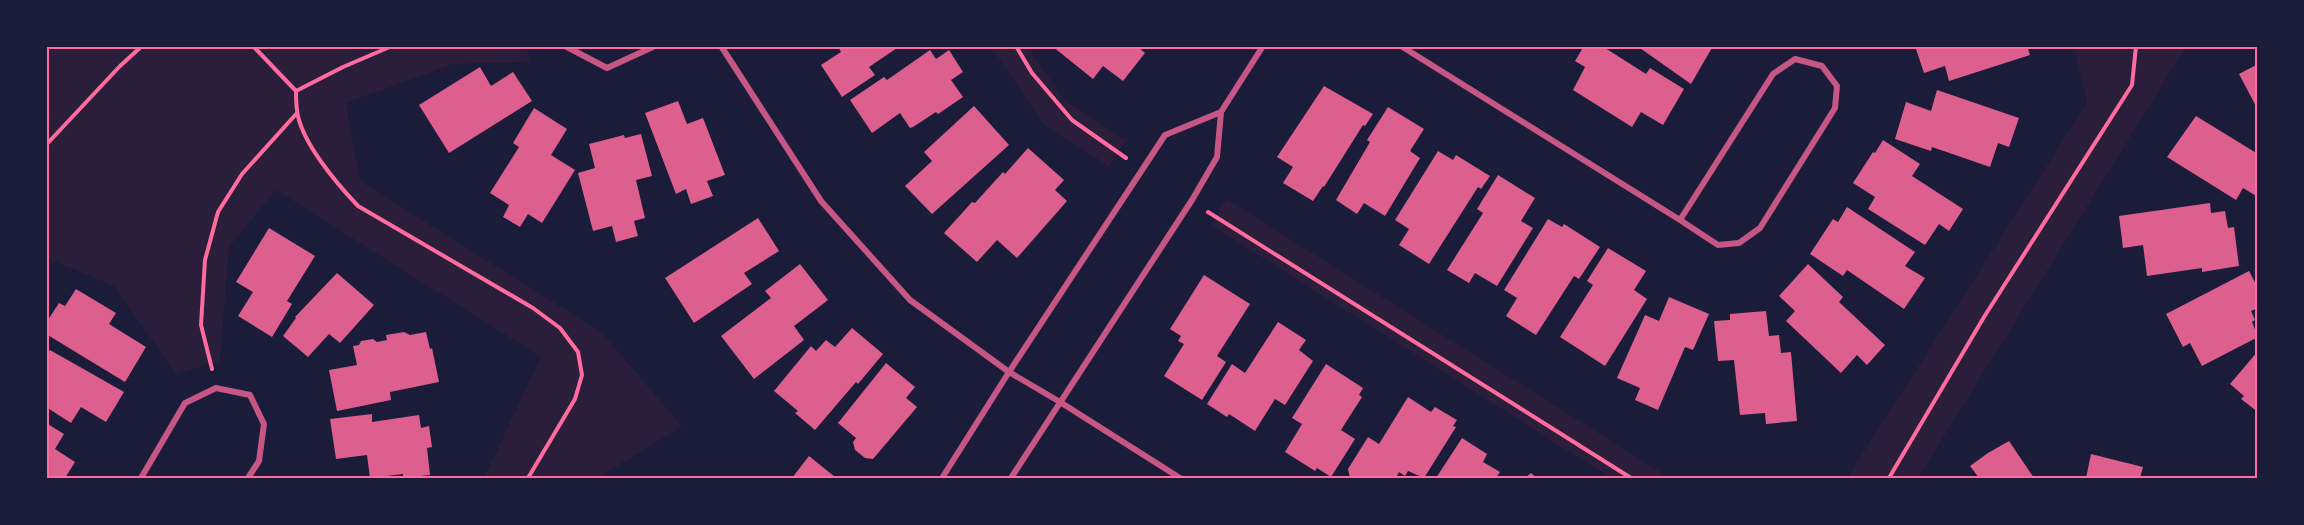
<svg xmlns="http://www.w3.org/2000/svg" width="2304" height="525" font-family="Commissioner,sans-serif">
<rect width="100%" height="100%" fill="#1b1b3a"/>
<path fill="#2a1e3b" d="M 46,47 L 527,47 L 530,62 L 453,64 L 346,103 L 360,181 L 601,332 L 682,426 L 598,478 L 484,478 L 541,357 L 276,190 L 229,247 L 220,361 L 176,374 L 114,286 L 47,258 Z
M 991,47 L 1028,47 L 1065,101 L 1126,140 L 1109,166 L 1045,126 Z
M 2074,47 L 2186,47 L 1918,478 L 1847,478 L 2087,103 Z
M 1226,199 L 1670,478 L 1611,478 L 1211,225 Z"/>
<path fill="#dd5f8e" d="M 838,46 L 900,46 L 869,67 L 875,75 L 842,97 L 821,65 L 841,52 Z
M 1052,46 L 1137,46 L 1145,53 L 1123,81 L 1103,66 L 1093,79 Z
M 1584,46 L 1602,46 L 1646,74 L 1650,68 L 1684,89 L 1663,125 L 1641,112 L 1632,127 L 1573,90 L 1585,67 L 1575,61 Z
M 1637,46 L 1713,46 L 1691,84 Z
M 1915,46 L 2027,46 L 2030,55 L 1949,81 L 1945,66 L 1924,73 Z
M 930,50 L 936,59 L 949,50 L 963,72 L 951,80 L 963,97 L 938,114 L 936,112 L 913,127 L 910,128 L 900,113 L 872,133 L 850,100 L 884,77 L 887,80 Z
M 2258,64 L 2258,110 L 2239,74 Z
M 480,67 L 491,86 L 513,72 L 532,101 L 449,153 L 419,105 Z
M 1324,86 L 1373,114 L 1365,126 L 1363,125 L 1324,187 L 1323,186 L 1313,201 L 1283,183 L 1293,167 L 1277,157 Z
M 1937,90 L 2019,118 L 2009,147 L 1998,143 L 1990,167 L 1932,147 L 1931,151 L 1895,139 L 1906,102 L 1931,111 Z
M 678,101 L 687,124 L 703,118 L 725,175 L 707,181 L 713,196 L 691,204 L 686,189 L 676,194 L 645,113 Z
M 974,106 L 1009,145 L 932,214 L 905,186 L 932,161 L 924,152 Z
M 1388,107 L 1424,129 L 1410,151 L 1420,158 L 1385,216 L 1364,203 L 1357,214 L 1336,200 L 1370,142 L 1367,140 Z
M 534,108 L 567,129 L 551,155 L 575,170 L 542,223 L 528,214 L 520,227 L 503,217 L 509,205 L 490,193 L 519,147 L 513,143 Z
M 2196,116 L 2258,154 L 2258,197 L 2243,188 L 2236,200 L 2167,157 Z
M 641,134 L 652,176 L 636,180 L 645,218 L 634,221 L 638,236 L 616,242 L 612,226 L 593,231 L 578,173 L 595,168 L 589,144 L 624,135 L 625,138 Z
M 1883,140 L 1920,164 L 1912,176 L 1963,209 L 1949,231 L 1939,224 L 1925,245 L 1868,209 L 1875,197 L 1853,183 L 1873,152 L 1875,153 Z
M 1028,148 L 1064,180 L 1055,190 L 1067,201 L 1017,258 L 997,240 L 977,262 L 944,233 L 972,202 L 975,203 L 1003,172 L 1005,174 Z
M 1438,151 L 1453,160 L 1456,155 L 1490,176 L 1481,189 L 1478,187 L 1429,264 L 1399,245 L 1409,229 L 1395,220 Z
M 1498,175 L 1535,198 L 1521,221 L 1533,228 L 1497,286 L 1475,273 L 1469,283 L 1447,270 L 1483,213 L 1477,209 Z
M 2210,203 L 2211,213 L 2225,211 L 2228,228 L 2234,227 L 2239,266 L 2202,272 L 2202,268 L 2147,276 L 2143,245 L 2123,248 L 2119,216 Z
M 1847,207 L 1915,252 L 1905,266 L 1925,278 L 1904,309 L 1847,270 L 1843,276 L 1810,254 L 1833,219 L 1838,222 Z
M 758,218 L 779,251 L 744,273 L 752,284 L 694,323 L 665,278 Z
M 1548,219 L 1562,227 L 1564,224 L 1600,247 L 1579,279 L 1574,276 L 1536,335 L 1506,316 L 1517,298 L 1504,290 Z
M 269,228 L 315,256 L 287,301 L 292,304 L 272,337 L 238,316 L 253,292 L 236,282 Z
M 1608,248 L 1646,271 L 1634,290 L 1647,299 L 1605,366 L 1560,337 L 1593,285 L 1587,281 Z
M 800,264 L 828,300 L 794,326 L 804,340 L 754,379 L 721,336 L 771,298 L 765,291 Z
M 1808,264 L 1843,297 L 1839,302 L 1885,345 L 1867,365 L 1857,355 L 1841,373 L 1786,321 L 1795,311 L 1779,296 Z
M 2249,271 L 2258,288 L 2258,308 L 2251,311 L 2255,320 L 2252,322 L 2258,337 L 2202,366 L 2190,343 L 2183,347 L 2166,314 Z
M 337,273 L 374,305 L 340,343 L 329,334 L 308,357 L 283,336 L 296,318 L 295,317 Z
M 1204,275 L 1250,304 L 1217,356 L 1226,362 L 1202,400 L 1164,376 L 1184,344 L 1178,341 L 1181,336 L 1170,329 Z
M 76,289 L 116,313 L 109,324 L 146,347 L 125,382 L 46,334 L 46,323 L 59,303 L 65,306 Z
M 1669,297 L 1709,314 L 1693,350 L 1685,347 L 1658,410 L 1635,400 L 1640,388 L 1617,378 L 1645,315 L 1659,321 Z
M 1766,311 L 1769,336 L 1779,335 L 1781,353 L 1791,352 L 1797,421 L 1766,424 L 1765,413 L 1740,415 L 1734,360 L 1718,361 L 1714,321 L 1730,320 L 1730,314 Z
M 1278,322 L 1306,340 L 1299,350 L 1313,361 L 1285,405 L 1275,399 L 1255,431 L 1229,414 L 1227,417 L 1207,404 L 1232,364 L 1245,373 Z
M 852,328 L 883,354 L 858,384 L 856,382 L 815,430 L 795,413 L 798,411 L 774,391 L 811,346 L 816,351 L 826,340 L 835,347 Z
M 404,332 L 410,335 L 426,332 L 430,349 L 432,348 L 439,382 L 390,392 L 391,400 L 337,411 L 329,370 L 357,365 L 353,346 L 359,345 L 361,341 L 373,339 L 377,342 L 387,340 L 386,335 Z
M 50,350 L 124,392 L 106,422 L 81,407 L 71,423 L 46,407 L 46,355 Z
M 2258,351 L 2258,412 L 2241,399 L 2244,396 L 2230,384 Z
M 886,363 L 915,387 L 906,398 L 917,407 L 873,459 L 865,458 L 855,450 L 853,442 L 856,438 L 838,423 Z
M 1326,364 L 1363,388 L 1359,395 L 1362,397 L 1341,430 L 1355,439 L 1331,477 L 1317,468 L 1315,471 L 1285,452 L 1302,424 L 1292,418 Z
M 1408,397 L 1431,412 L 1435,407 L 1457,420 L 1453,426 L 1456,427 L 1424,478 L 1408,471 L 1405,476 L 1399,472 L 1396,478 L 1350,478 L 1348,469 L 1368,437 L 1379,444 Z
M 372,414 L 372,422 L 419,415 L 421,428 L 429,426 L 432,447 L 427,448 L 430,475 L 403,478 L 403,474 L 370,478 L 367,455 L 336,459 L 330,419 Z
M 46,423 L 64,434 L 55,449 L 75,462 L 65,478 L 46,478 Z
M 1462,438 L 1487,454 L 1483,462 L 1500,472 L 1496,478 L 1436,478 Z
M 2009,441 L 2034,478 L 1979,478 L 1970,466 L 1988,453 Z
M 2091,454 L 2143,467 L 2140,478 L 2086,478 Z
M 809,456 L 835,477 L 834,478 L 792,478 Z
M 1531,473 L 1537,478 L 1525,478 Z"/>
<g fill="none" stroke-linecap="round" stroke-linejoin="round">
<path stroke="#ff6b9d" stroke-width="4" d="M 253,46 L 296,91 C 296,98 296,104 297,110 C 300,141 338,185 358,206 L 533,308 L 560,328 L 578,352 L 582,375 L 575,399 L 528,478
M 1016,46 L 1032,73 L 1072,120 L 1126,158
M 296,91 L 343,67 L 392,46
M 46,145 L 120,66 L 142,46
M 1208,212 L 1631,478
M 212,369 L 201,325 L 205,260 L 218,212 L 242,174 L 297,113
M 1889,478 L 1984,317 L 2132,85 L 2136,46"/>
<path stroke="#c65784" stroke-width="6" d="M 565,46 L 607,68 L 655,46
M 721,46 L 821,201 L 910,300 L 1009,372 L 1060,402 L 1180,478
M 1401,46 L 1680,220 L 1718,245 L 1739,243 L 1760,228 L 1835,108 L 1837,86 L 1822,66 L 1795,59 L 1773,74 L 1680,220
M 1221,112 L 1263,46
M 141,478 L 185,403 L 216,388 L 250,395 L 264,424 L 259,461 L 248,478
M 942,478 L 1009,372 L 1165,135 L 1221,112 L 1217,157 L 1192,200 L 1011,478"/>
</g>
<rect width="2304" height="525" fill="none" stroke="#1b1b3a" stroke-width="96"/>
<rect x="48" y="48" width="2208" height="429" fill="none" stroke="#ff6b9d" stroke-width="2"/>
</svg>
